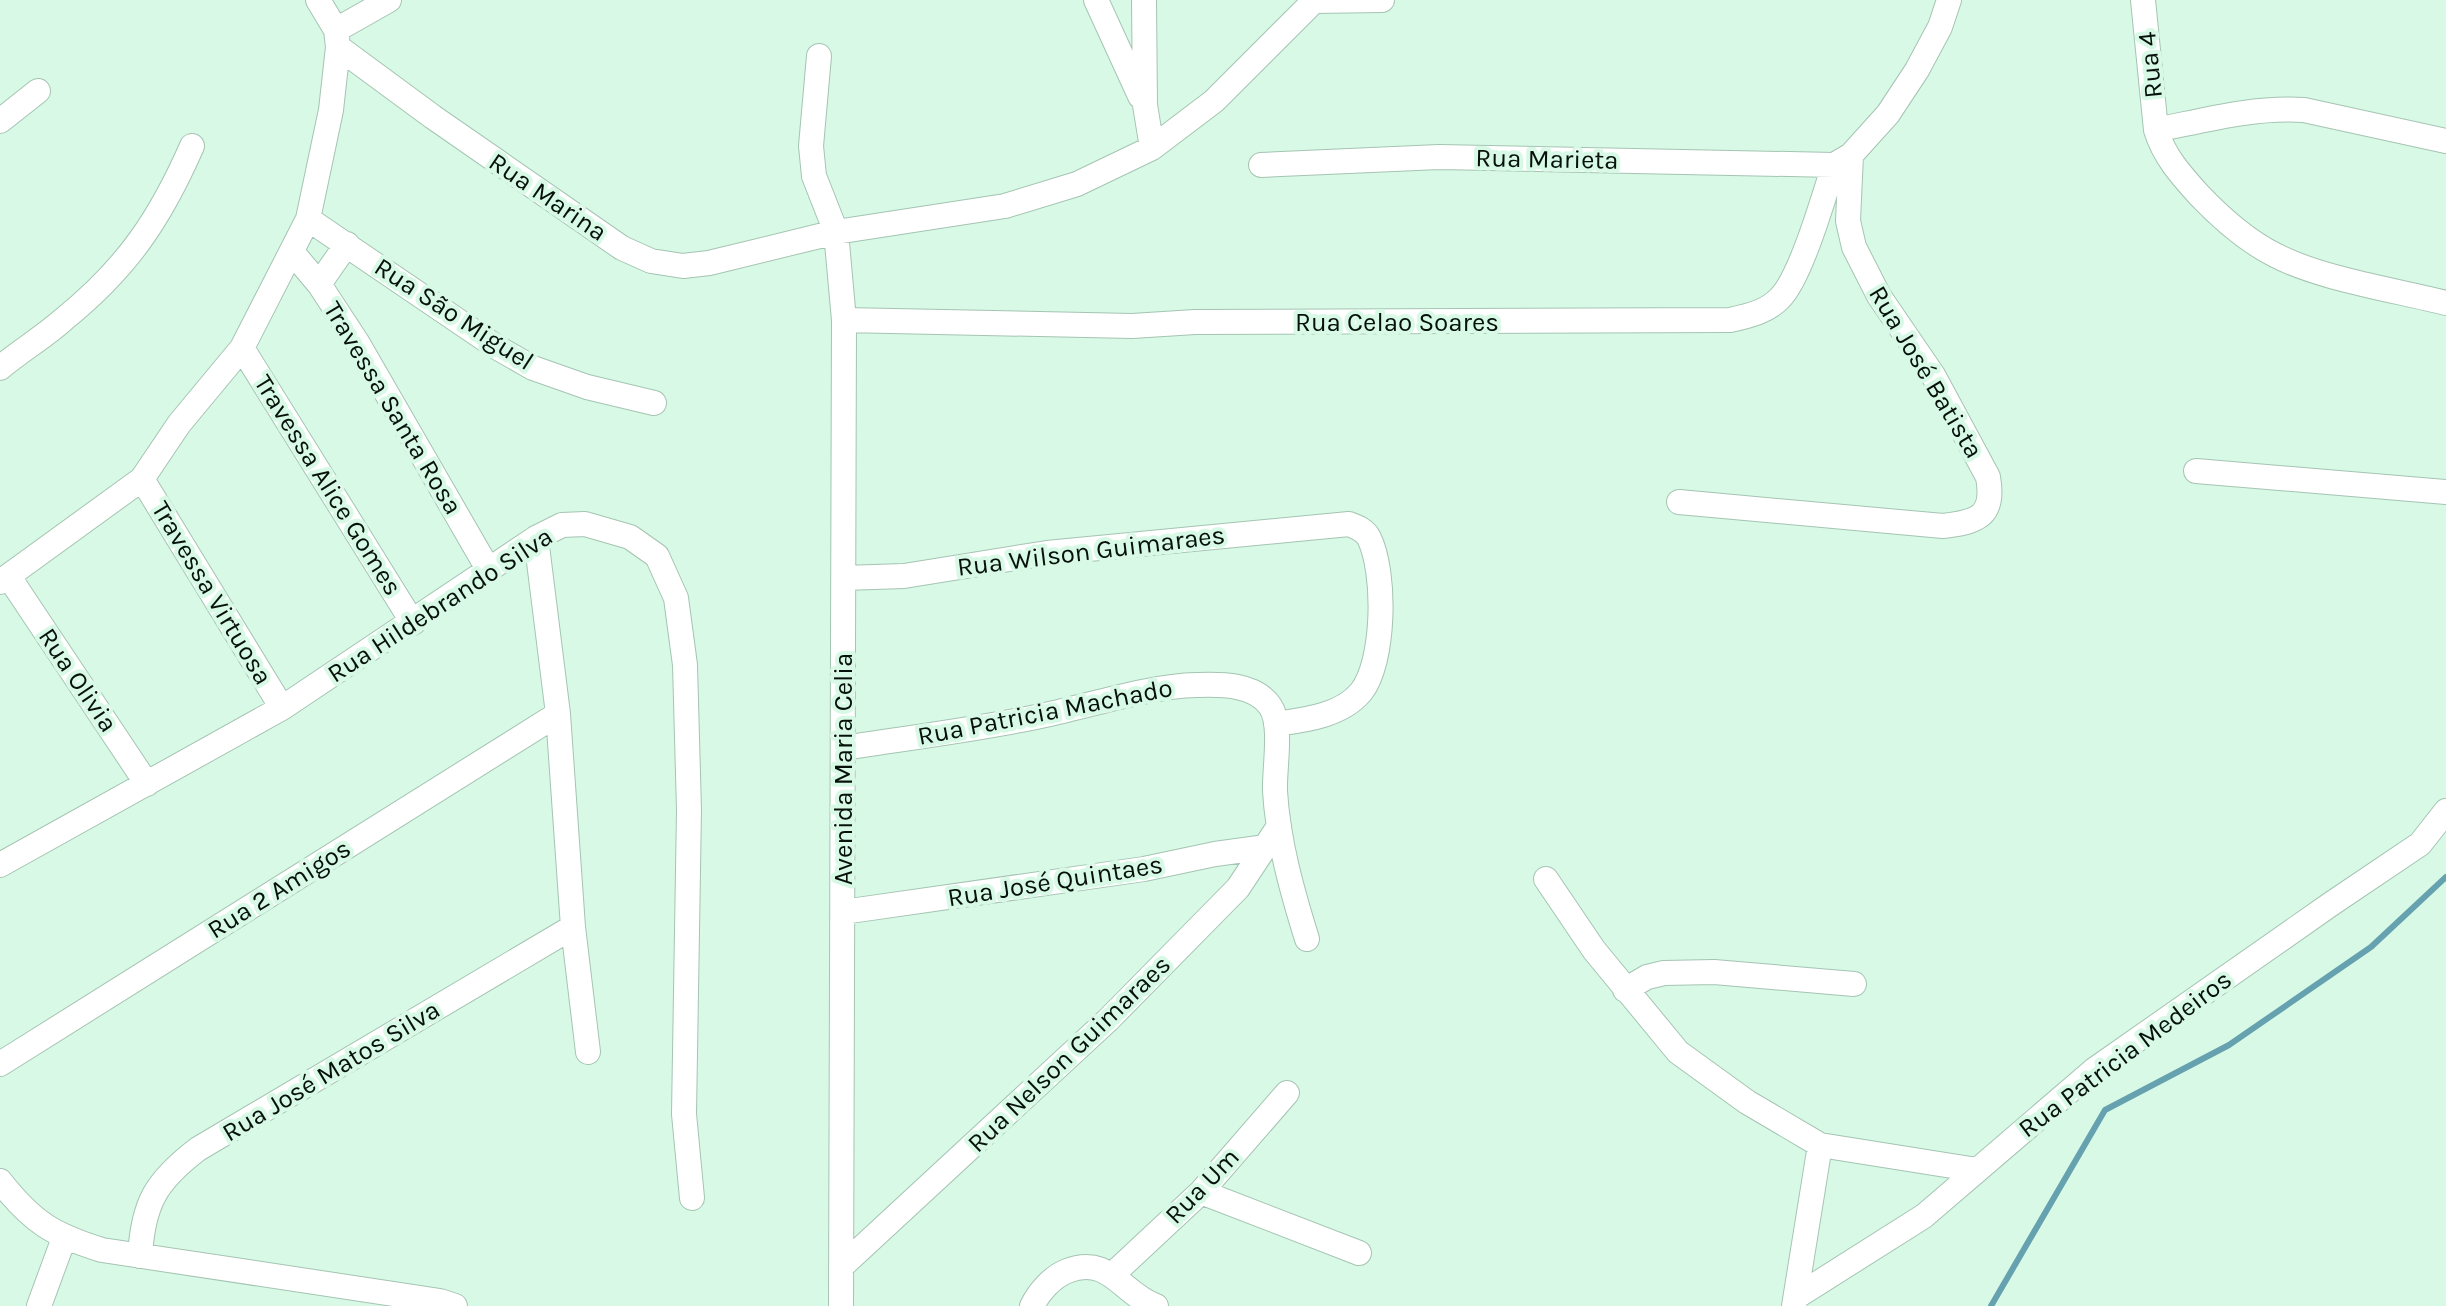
<svg xmlns="http://www.w3.org/2000/svg" width="2446" height="1306" font-family="Karla,sans-serif">
<rect width="100%" height="100%" fill="#d8f9e6"/>
<g fill="none" stroke-linecap="round" stroke-linejoin="round">
<path stroke="#66a1b0" stroke-width="6" d="M 1991,1306 L 2105,1110 L 2229,1045 L 2371,947 L 2446,877"/>
<defs>
<path id="minor" d="M 1096,0 L 1140,96
M 1144,0 L 1145,105 L 1152,148
M 2143,0 L 2156,130 C 2164,156 2180,174 2199,195 C 2221,218 2247,241 2275,255 C 2321,279 2395,290 2446,303
M 1314,1 L 1382,0
M 336,30 L 389,0
M 338,47 L 433,117 L 622,248 L 651,261 L 683,266 L 709,263 L 836,232 L 1005,206 L 1077,184 L 1152,148 L 1214,101 L 1315,0
M 819,56 L 811,146 L 814,176 L 836,232 L 844,320 L 841,1306
M 0,121 L 38,91
M 2156,130 C 2206,120 2252,107 2304,110 L 2446,141
M 1261,165 L 1439,157 L 1834,165
M 308,219 L 498,348 L 533,368 L 587,387 L 654,403
M 292,252 L 319,284 L 357,342 L 488,569
M 319,284 L 347,244
M 844,320 L 1132,326 L 1195,322 L 1730,320 C 1748,316 1767,312 1780,298 C 1801,277 1824,196 1834,165 L 1851,155
M 242,348 L 413,623
M 0,368 C 20,351 44,337 64,319 C 127,268 160,219 192,146
M 2196,471 L 2446,492
M 142,479 L 282,708
M 1679,502 L 1943,526 C 1978,522 1995,516 1988,477 L 1933,375 L 1879,296 L 1854,247 L 1848,221 L 1851,155 L 1888,114 L 1917,70 L 1940,27 L 1949,0
M 536,538 L 558,714 L 573,927 L 588,1052
M 9,577 L 147,784
M 844,578 L 904,576 L 1047,553 L 1349,524 C 1357,527 1365,530 1369,538 C 1386,572 1385,662 1361,692 C 1341,716 1304,720 1276,724
M 0,582 L 142,479 L 179,424 L 242,348 L 308,219 L 331,110 L 338,47 L 336,30 L 318,0
M 844,748 C 908,738 973,730 1036,717 C 1086,707 1147,686 1197,685 C 1221,684 1255,684 1270,706 C 1283,724 1274,769 1275,791 C 1278,841 1292,891 1307,939
M 0,865 L 282,708 L 536,538 L 562,525 L 585,524 L 630,537 L 657,556 L 676,598 L 685,665 L 689,810 L 684,1114 L 692,1198
M 1546,879 L 1594,950 L 1678,1052 L 1747,1102 L 1820,1145 L 1977,1170
M 843,912 L 1144,869 L 1215,854 L 1266,847
M 1625,990 L 1647,977 L 1664,973 L 1714,972 L 1854,984
M 0,1064 L 558,714
M 0,1181 C 32,1222 53,1235 102,1250 L 440,1301 L 455,1306
M 1201,1192 L 1359,1253
M 140,1256 C 143,1203 156,1181 198,1149 L 573,927
M 841,1267 L 1108,1020 L 1238,888 L 1279,826
M 1112,1275 L 1201,1192 L 1287,1093
M 1796,1297 L 1924,1216 L 2094,1070 L 2331,904 L 2420,844 L 2446,811
M 39,1306 L 64,1238
M 1032,1306 C 1039,1292 1052,1277 1067,1271 C 1109,1254 1122,1294 1156,1306
M 1794,1306 L 1820,1145"/>
</defs>
<use href="#minor" stroke="#a5c4b3" stroke-width="26"/>
<use href="#minor" stroke="#fff" stroke-width="24"/>
</g>
<g text-anchor="middle" dominant-baseline="central" stroke-width="8" stroke-linejoin="round" paint-order="stroke">
<g font-size="26" fill="#06110b" stroke="#d8f9e6">
<text transform="translate(2150 65) rotate(-96)">Rua 4</text>
<text transform="translate(1547 159) rotate(1)">Rua Marieta</text>
<text transform="translate(548 197) rotate(34)">Rua Marina</text>
<text transform="translate(454 314) rotate(33)">Rua São Miguel</text>
<text x="1397" y="322">Rua Celao Soares</text>
<text transform="translate(1926 372) rotate(59)">Rua José Batista</text>
<text transform="translate(393 408) rotate(59)">Travessa Santa Rosa</text>
<text transform="translate(328 485) rotate(58)">Travessa Alice Gomes</text>
<text transform="translate(1091 551) rotate(-7)">Rua Wilson Guimaraes</text>
<text transform="translate(212 593) rotate(59)">Travessa Virtuosa</text>
<text transform="translate(440 605) rotate(-33)">Rua Hildebrando Silva</text>
<text transform="translate(78 680) rotate(56)">Rua Olivia</text>
<text transform="translate(1045 712) rotate(-11)">Rua Patricia Machado</text>
<text transform="translate(843 769) rotate(-90)">Avenida Maria Celia</text>
<text transform="translate(1055 881) rotate(-9)">Rua José Quintaes</text>
<text transform="translate(279 889) rotate(-32)">Rua 2 Amigos</text>
<text transform="translate(1069 1054) rotate(-44)">Rua Nelson Guimaraes</text>
<text transform="translate(2125 1054) rotate(-37)">Rua Patricia Medeiros</text>
<text transform="translate(331 1071) rotate(-31)">Rua José Matos Silva</text>
<text transform="translate(1202 1186) rotate(-46)">Rua Um</text>
</g>
</g>
</svg>
